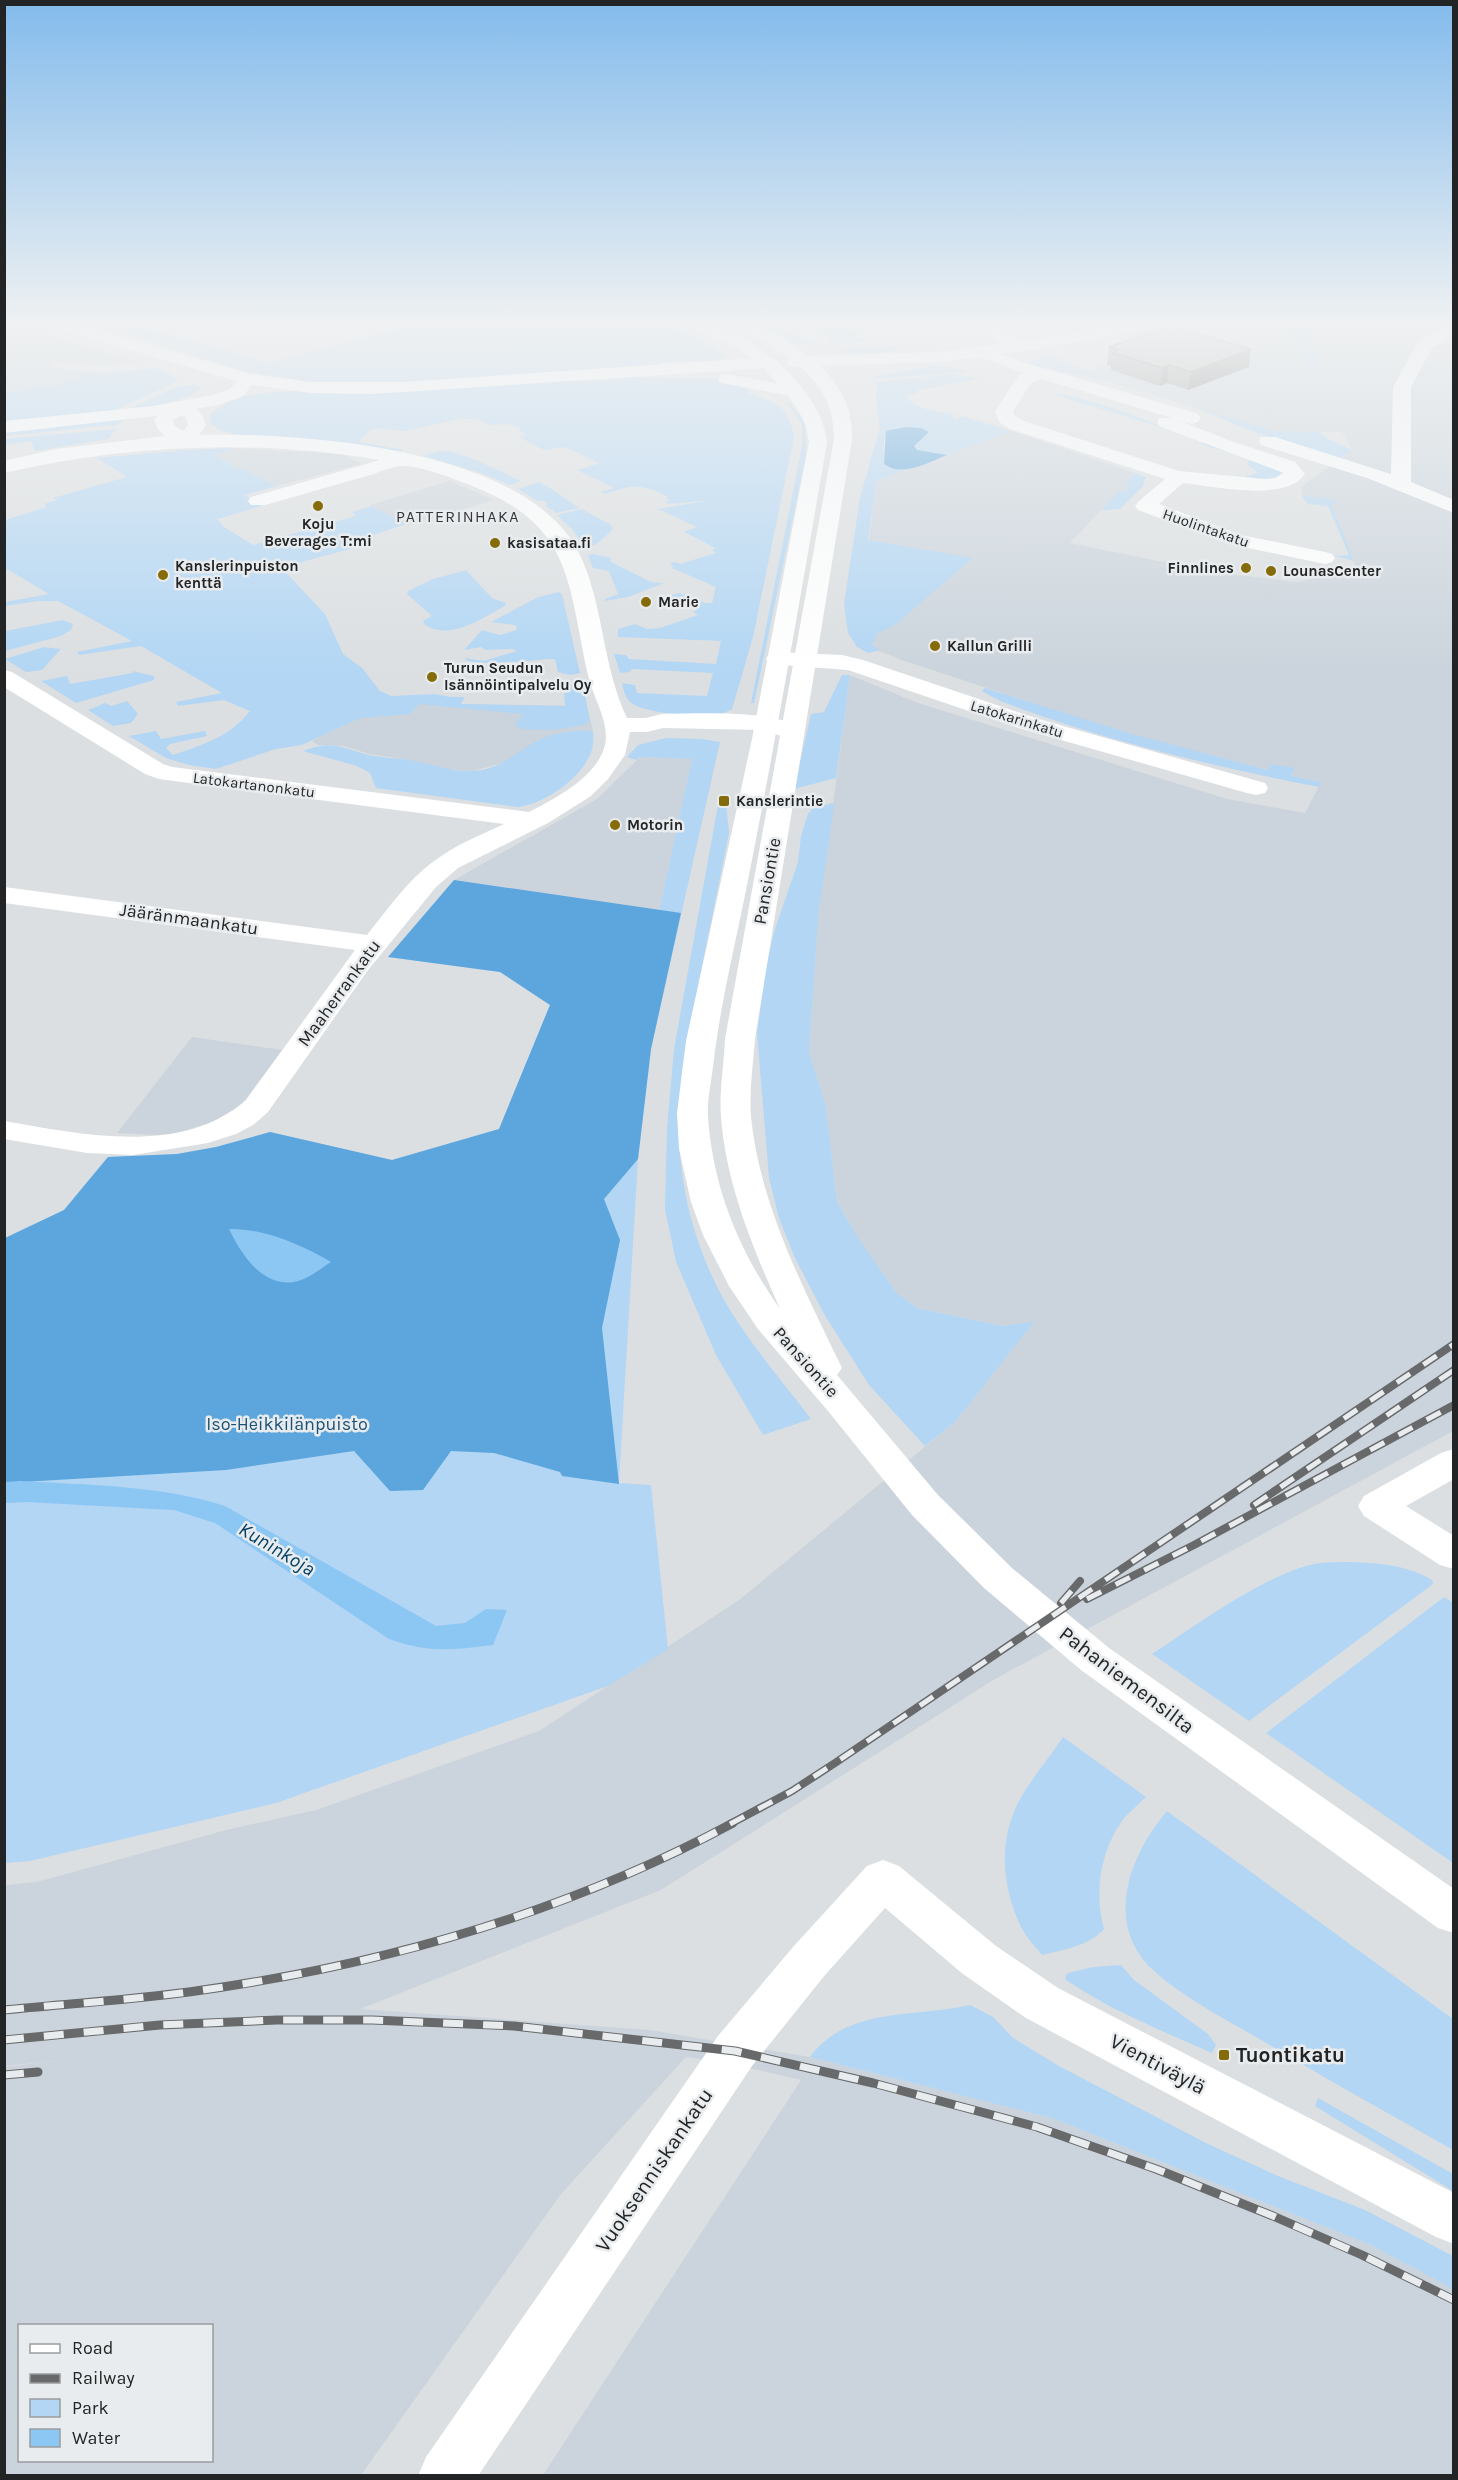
<svg xmlns="http://www.w3.org/2000/svg" width="1458" height="2480" font-family="Karla,sans-serif">
<rect width="100%" height="100%" fill="#dcdfe1"/>
<path fill="#cbd4dc" fill-rule="evenodd" d="M 4,325 L 62,339 L 140,362 L 100,366 L 55,362 L 48,367 L 92,372 L 55,385 L 5,393 Z
M 1206,325 L 1453,325 L 1453,1431 L 995,1679 L 661,1890 L 360,2009 L 650,2030 L 810,2057 L 1052,2118 L 1369,2244 L 1453,2289 L 1453,2475 L 543,2475 L 801,2080 L 727,2063 L 686,2057 L 561,2194 L 361,2475 L 5,2475 L 5,2067 L 54,2061 L 5,2066 L 5,1885 L 37,1882 L 226,1830 L 316,1810 L 539,1731 L 739,1600 L 955,1422 L 1033,1323 L 1002,1326 L 917,1308 L 897,1293 L 860,1241 L 837,1202 L 826,1107 L 809,1052 L 818,920 L 850,675 L 918,703 L 1227,799 L 1305,813 L 1321,782 L 1291,776 L 1294,769 L 1272,764 L 1269,770 L 1171,746 L 1081,719 L 902,660 L 879,651 L 856,636 L 877,481 L 1012,431 L 1135,473 L 1126,484 L 1130,487 L 1125,492 L 1119,491 L 1070,543 L 1212,572 L 1298,582 L 1350,569 L 1357,570 L 1330,503 L 1308,503 L 1302,496 L 1303,493 L 1300,488 L 1352,450 L 1342,432 L 1274,431 L 1083,374 L 1160,341 ZM 20,2326 L 212,2326 L 212,2460 L 20,2460 Z
M 231,448 L 343,454 L 361,464 L 276,486 L 246,469 L 239,470 L 214,454 Z
M 450,481 L 494,500 L 413,524 L 404,523 L 370,505 Z
M 397,699 L 460,704 L 587,706 L 593,731 L 584,731 L 526,749 L 509,761 L 473,771 L 446,769 L 409,760 L 369,754 L 344,746 L 318,745 L 312,741 Z
M 640,757 L 692,759 L 659,911 L 454,880 L 597,799 Z
M 192,1037 L 282,1050 L 242,1104 L 213,1122 L 177,1133 L 158,1135 L 117,1133 Z"/>
<path fill="#b2d6f4" d="M 97,325 L 134,325 L 270,363 L 410,325 L 668,325 L 695,337 L 727,357 L 717,361 L 660,362 L 660,364 L 449,381 L 322,384 L 248,372 Z
M 753,325 L 770,325 L 817,343 L 793,345 Z
M 813,325 L 848,325 L 868,343 L 833,343 L 824,335 L 820,327 Z
M 1283,325 L 1310,325 L 1321,360 L 1318,365 L 1307,367 Z
M 901,346 L 890,352 L 847,356 L 839,348 Z
M 1051,355 L 1060,359 L 1061,361 L 1091,371 L 1085,374 L 1108,381 L 1022,364 Z
M 932,366 L 951,367 L 968,372 L 875,379 L 873,377 Z
M 159,368 L 177,379 L 177,381 L 116,410 L 5,422 L 4,393 L 55,385 L 92,372 L 106,373 Z
M 955,374 L 978,379 L 917,390 L 919,392 L 907,396 C 912,410 942,412 955,415 L 951,418 L 957,419 L 962,416 L 1012,431 L 947,455 L 917,450 L 914,446 L 929,432 C 912,423 900,431 884,439 L 884,464 L 888,467 L 906,470 L 877,481 L 868,540 L 973,558 L 896,624 L 877,634 L 872,645 L 880,650 L 868,653 L 857,647 L 848,633 L 844,604 L 860,498 L 880,427 L 876,399 L 877,382 Z
M 624,377 L 714,379 L 752,386 L 747,393 C 775,402 789,405 794,437 L 753,637 L 732,709 L 724,713 C 704,716 642,716 628,700 C 625,696 623,688 622,683 L 635,685 L 637,693 L 707,696 L 713,673 L 632,669 L 629,672 L 620,673 L 614,654 L 626,655 L 629,659 L 716,664 L 721,641 L 618,637 L 618,629 L 635,624 L 647,629 L 660,628 L 698,615 L 693,612 L 697,610 L 669,596 L 679,593 L 705,603 L 712,603 L 716,587 L 672,568 L 673,566 L 670,563 L 675,562 L 680,564 L 716,553 L 712,550 L 715,548 L 684,532 L 697,527 L 658,509 L 711,500 L 668,504 L 665,502 L 670,501 L 666,498 L 669,497 C 638,483 636,484 605,494 L 601,492 L 614,488 L 577,470 L 600,463 L 565,447 L 544,450 L 519,437 L 527,435 L 518,430 L 521,428 L 508,424 L 491,425 L 476,419 L 459,419 L 405,431 L 373,428 L 358,442 L 404,450 L 401,452 L 350,443 L 234,434 L 220,430 L 210,422 L 211,413 L 235,398 L 272,392 L 624,379 Z
M 191,385 L 202,387 C 189,401 152,406 134,409 L 137,405 L 179,386 Z
M 1058,394 C 1096,401 1132,414 1167,429 L 1055,395 Z
M 787,402 L 789,402 L 805,423 L 806,456 L 754,703 L 751,703 L 803,442 L 802,424 Z
M 1194,407 L 1274,431 L 1319,432 L 1330,440 L 1352,450 L 1339,459 L 1249,430 Z
M 122,419 L 122,422 L 115,425 L 5,436 L 4,431 Z
M 116,429 L 108,439 L 35,451 L 31,441 L 5,445 L 5,439 Z
M 1205,442 L 1273,464 L 1281,470 L 1281,474 L 1270,480 L 1247,481 L 1245,476 L 1258,473 L 1247,464 L 1250,458 L 1209,447 L 1202,443 Z
M 231,448 L 215,455 L 239,470 L 245,469 L 276,486 L 244,495 L 262,506 L 217,519 L 224,527 L 253,545 L 356,516 L 352,512 L 372,506 L 406,524 L 355,541 L 358,543 L 366,540 L 372,543 L 298,563 L 275,561 L 325,614 L 343,654 L 362,668 L 380,691 L 391,696 L 435,694 L 450,697 L 465,697 L 461,704 L 565,706 L 564,691 L 560,688 L 568,684 L 583,684 L 590,722 C 574,729 531,734 515,726 L 523,714 L 419,704 L 410,714 L 360,718 L 302,745 L 276,749 L 216,769 L 189,765 L 166,758 L 129,736 L 156,731 L 161,739 L 205,731 L 207,736 L 170,744 L 166,748 L 173,755 C 202,745 230,737 250,711 L 224,700 L 178,706 L 176,702 L 222,693 L 141,646 L 79,655 L 77,652 L 132,641 L 58,601 L 38,601 L 5,606 L 5,602 L 49,594 L 5,568 L 5,520 L 47,507 L 44,504 L 57,500 L 53,498 L 127,477 L 97,458 L 185,450 Z
M 449,451 L 474,459 L 521,481 L 510,485 L 484,474 L 424,456 L 436,452 Z
M 1135,473 L 1146,477 L 1143,486 L 1120,509 L 1101,510 L 1119,491 L 1125,492 L 1130,487 L 1125,484 Z
M 539,482 C 554,489 565,499 579,508 L 556,513 L 545,505 L 548,504 L 542,500 L 538,501 L 518,489 Z
M 1302,496 L 1334,499 L 1337,503 L 1331,504 L 1354,561 L 1334,556 L 1349,555 L 1328,506 L 1308,504 Z
M 582,509 L 611,525 L 613,529 C 604,537 598,546 585,548 L 573,530 L 557,515 Z
M 593,554 L 611,558 L 611,562 L 651,582 L 664,583 L 628,597 L 606,601 L 605,599 L 618,594 L 609,571 L 593,568 L 588,555 Z
M 466,570 L 492,598 L 506,603 L 505,606 C 482,618 451,641 425,625 L 423,621 L 432,616 L 407,594 L 408,591 L 433,579 Z
M 559,592 L 562,594 L 580,673 L 571,675 L 558,672 L 555,659 C 535,659 480,667 466,660 L 465,658 L 484,661 L 517,651 L 512,649 L 485,650 L 481,647 L 464,650 L 482,630 L 500,635 L 516,630 L 517,628 L 515,625 L 491,622 L 538,597 Z
M 63,620 L 73,624 L 71,630 L 61,636 L 5,651 L 5,631 Z
M 44,647 L 61,649 L 42,670 L 26,672 L 5,659 Z
M 132,671 L 154,676 L 154,680 L 76,703 L 41,681 L 67,676 L 70,684 L 133,673 Z
M 842,675 L 850,675 L 836,778 L 794,789 L 811,714 L 824,712 Z
M 985,688 L 1135,735 L 1268,770 L 1272,764 L 1295,768 L 1291,776 L 1321,782 L 1319,787 C 1210,766 1103,740 1000,701 L 982,691 Z
M 127,701 L 138,714 L 131,723 L 113,726 L 88,710 L 105,703 L 111,706 Z
M 593,731 C 593,735 594,741 593,745 C 588,775 545,804 518,807 L 376,788 L 370,773 L 357,766 L 303,751 C 332,740 341,748 369,755 C 382,758 397,758 410,760 C 431,764 451,772 473,771 C 504,769 517,750 543,738 C 557,732 577,730 593,731 Z
M 666,738 L 703,739 L 720,742 L 651,1049 L 638,1159 L 619,1483 L 651,1485 L 668,1649 L 608,1686 L 276,1803 L 30,1861 L 5,1863 L 5,1238 L 64,1210 L 108,1157 L 177,1154 L 216,1147 L 270,1132 L 392,1160 L 499,1129 L 550,1005 L 500,972 L 388,957 L 454,880 L 659,911 L 692,759 L 640,757 L 636,760 L 627,757 L 638,745 Z
M 721,803 L 726,803 L 729,833 L 685,1051 C 672,1129 679,1204 712,1276 C 734,1326 778,1375 811,1419 L 763,1435 L 716,1355 L 676,1262 L 665,1209 L 667,1129 L 674,1049 L 718,805 Z
M 834,803 L 818,920 L 809,1052 L 826,1107 L 837,1202 L 860,1241 L 897,1293 L 917,1308 L 1002,1326 L 1034,1322 L 955,1422 L 925,1446 L 869,1385 L 824,1314 L 795,1258 L 779,1218 L 769,1178 L 757,1033 L 766,968 L 774,932 L 798,862 L 801,836 L 808,814 L 814,807 Z
M 1351,1562 C 1378,1563 1408,1565 1432,1580 L 1433,1584 L 1249,1721 L 1152,1654 C 1195,1626 1264,1575 1314,1564 C 1326,1562 1339,1562 1351,1562 Z
M 1444,1597 L 1454,1603 L 1453,1863 L 1266,1733 Z
M 1063,1737 L 1146,1797 C 1138,1805 1129,1812 1122,1821 C 1100,1852 1094,1893 1104,1929 C 1088,1947 1064,1949 1042,1955 C 1035,1946 1025,1936 1020,1925 C 1002,1885 998,1841 1019,1801 C 1031,1779 1049,1758 1063,1737 Z
M 1167,1811 L 1453,2019 L 1453,2150 C 1387,2113 1321,2076 1256,2037 C 1223,2018 1181,1996 1153,1970 C 1145,1963 1136,1951 1132,1941 C 1113,1896 1139,1844 1167,1811 Z
M 1121,1965 L 1134,1980 L 1208,2034 L 1216,2045 L 1212,2053 C 1162,2031 1112,2011 1066,1980 L 1065,1977 L 1068,1973 L 1093,1967 Z
M 970,2005 L 993,2017 L 1013,2038 L 1059,2066 L 1206,2143 L 1278,2176 L 1365,2210 L 1453,2256 L 1453,2289 L 1369,2244 L 1052,2118 L 810,2057 C 847,2006 915,2018 970,2005 Z
M 1318,2098 L 1453,2174 L 1453,2191 L 1315,2106 Z"/>
<path fill="#5ca6dd" d="M 906,427 L 921,428 L 929,432 L 914,446 L 917,450 L 947,455 C 929,462 902,478 884,464 L 886,431 Z
M 454,880 L 681,913 L 651,1049 L 638,1159 L 604,1199 L 620,1240 L 602,1328 L 619,1484 L 562,1476 L 560,1472 L 494,1453 L 451,1451 L 423,1490 L 390,1491 L 354,1451 L 226,1470 L 5,1483 L 5,1238 L 64,1210 L 108,1157 L 177,1154 L 216,1147 L 270,1132 L 392,1160 L 499,1129 L 550,1005 L 500,972 L 388,957 Z"/>
<path fill="#8cc6f3" d="M 229,1229 C 263,1228 302,1245 331,1262 C 320,1269 307,1280 294,1282 C 262,1287 241,1254 229,1229 Z
M 20,1481 C 88,1485 159,1485 225,1506 L 436,1626 L 465,1623 L 486,1609 L 507,1610 L 493,1645 C 454,1650 427,1653 389,1639 L 215,1523 L 174,1510 L 26,1502 L 5,1503 L 5,1482 Z"/>
<g fill="none" stroke-linecap="round" stroke-linejoin="round">
<path fill="#fff" fill-rule="evenodd" d="M 976,325 L 995,325 L 1026,347 L 1023,351 L 1011,351 Z
M 1446,325 L 1454,325 L 1454,335 L 1432,348 L 1411,387 L 1411,482 L 1454,500 L 1454,513 L 1367,478 L 1261,445 L 1259,441 L 1261,437 L 1275,437 L 1391,474 L 1393,387 L 1419,341 Z
M 983,347 L 1020,361 L 1198,414 L 1201,418 L 1198,422 L 1192,424 L 1042,379 L 1031,383 L 1013,411 L 1014,415 L 1024,421 L 1179,471 L 1265,479 L 1275,478 L 1284,473 L 1159,426 L 1157,422 L 1159,418 L 1173,418 L 1228,440 L 1295,462 L 1305,474 C 1285,503 1214,486 1183,483 L 1159,504 L 1241,535 L 1325,552 L 1332,554 L 1335,558 L 1332,562 L 1325,564 L 1229,544 L 1138,510 L 1135,506 L 1138,502 L 1165,479 L 1010,429 L 999,422 L 995,411 L 1019,375 L 1024,373 L 977,356 L 974,352 L 977,348 Z
M 179,402 C 194,405 202,410 206,425 L 199,435 C 303,432 527,448 579,553 C 604,604 602,666 627,718 L 646,718 L 662,714 C 692,714 787,708 804,733 L 800,738 L 792,740 L 764,730 L 663,728 L 647,732 L 630,732 L 625,755 L 608,779 L 591,796 L 548,823 L 458,868 L 436,887 L 368,970 L 268,1112 L 253,1125 L 236,1134 L 208,1143 L 133,1155 L 87,1153 L 4,1139 L 4,1121 C 80,1134 182,1157 246,1100 L 355,950 L 4,903 L 4,887 L 367,935 C 388,909 409,878 437,859 C 457,844 481,835 504,824 L 159,779 L 145,774 L 4,687 L 4,670 L 12,672 L 163,764 L 172,767 L 529,812 C 556,798 593,779 604,749 C 612,724 593,699 588,675 C 567,580 573,525 470,485 C 454,479 421,466 405,466 C 394,465 380,472 370,475 C 335,485 300,495 265,505 L 251,505 L 248,501 L 251,497 L 380,460 C 253,439 129,444 4,473 L 4,461 L 56,449 L 165,436 L 158,429 L 154,419 L 173,403 ZM 181,415 L 186,417 L 188,425 L 183,431 L 175,426 L 173,420 Z
M 777,652 L 842,655 L 863,660 L 1035,718 L 1265,783 L 1268,788 L 1265,793 L 1256,795 L 1247,793 L 1019,728 L 848,670 L 769,664 L 766,659 L 769,654 Z"/>
<path fill="#fff" fill-rule="evenodd" d="M 55,325 L 81,325 L 250,374 L 310,382 L 403,382 L 756,358 L 775,359 L 778,363 L 775,367 L 769,368 L 372,394 L 310,393 L 252,385 L 242,397 L 217,405 L 154,416 L 4,433 L 4,421 L 154,406 L 213,395 L 230,389 L 237,381 L 57,329 Z
M 727,374 L 792,386 L 798,387 L 801,391 L 798,395 L 792,396 L 721,383 L 718,379 L 721,375 Z
M 1454,1449 L 1454,1479 L 1406,1506 L 1454,1536 L 1454,1569 L 1440,1565 L 1364,1516 L 1358,1506 L 1364,1496 L 1441,1453 Z
M 883,1860 L 899,1866 L 996,1946 L 1058,1988 L 1454,2193 L 1454,2244 L 1436,2237 L 1026,2018 L 963,1974 L 885,1908 L 825,1975 L 752,2066 L 478,2476 L 418,2476 L 426,2457 L 718,2036 L 793,1947 L 867,1866 Z"/>
<path fill="#fff" fill-rule="evenodd" d="M 691,325 L 713,325 L 746,338 L 778,363 L 775,367 L 763,367 L 734,346 L 693,329 Z
M 737,325 L 756,325 L 781,336 L 814,361 L 811,365 L 799,365 L 769,344 L 739,330 Z"/>
<path fill="#fff" fill-rule="evenodd" d="M 1114,325 L 1150,325 L 1142,330 L 1017,352 L 940,362 L 821,366 C 841,388 853,409 852,439 L 755,1039 C 753,1065 749,1091 751,1117 C 760,1206 804,1289 842,1368 L 837,1375 L 938,1495 L 1012,1568 L 1109,1648 L 1454,1889 L 1454,1933 L 1438,1928 L 1081,1670 L 984,1588 L 912,1515 L 828,1411 L 758,1329 L 729,1286 L 703,1235 L 691,1202 L 679,1149 L 677,1113 L 686,1041 L 752,739 L 809,442 C 805,406 780,390 760,363 L 763,359 L 775,359 C 799,382 823,408 827,442 C 802,588 777,734 748,880 C 736,942 720,1004 713,1067 C 711,1083 707,1101 708,1117 C 713,1188 739,1251 780,1309 C 753,1248 726,1184 721,1117 C 719,1091 724,1065 725,1039 L 834,439 C 834,408 823,388 801,367 L 789,366 L 786,362 L 789,358 L 805,356 L 940,352 L 1017,342 Z"/>
<defs>
<path id="rail-far1" d="M 1254,1505 L 1454,1370
M 1087,1599 L 1194,1545 L 1454,1405
M 1061,1603 L 1080,1581
M 730,1824 L 792,1791 L 835,1763 L 1454,1344"/>
<path id="rail" d="M 4,2010 C 66,2004 128,2000 189,1992 C 379,1966 564,1914 733,1823
M 4,2040 L 160,2025 L 277,2020 L 372,2020 L 514,2026 L 735,2051 L 873,2083 L 1037,2127 L 1156,2169 L 1273,2216 L 1362,2255 L 1454,2300
M 4,2075 L 38,2072"/>
</defs>
<use href="#rail-far1" stroke="#67696a" stroke-width="8"/>
<use href="#rail" stroke="#67696a" stroke-width="9"/>
<use href="#rail-far1" stroke="#e9ecee" stroke-width="5" stroke-dasharray="16" stroke-linecap="butt"/>
<use href="#rail" stroke="#e9ecee" stroke-width="7" stroke-dasharray="20" stroke-linecap="butt"/>
</g>
<path fill="#989794" d="M 1109,347 L 1249,367 L 1188,390 L 1167,383 L 1160,386 L 1111,370 L 1111,366 L 1107,365 Z"/>
<path fill="#7c7b78" d="M 1251,349 L 1249,367 L 1188,390 L 1191,372 Z
M 1169,365 L 1167,383 L 1160,386 L 1163,368 Z"/>
<path fill="#b1b0ac" stroke="#7c7b78" stroke-width="1.5" d="M 1170,326 L 1251,349 L 1191,372 L 1169,365 L 1163,368 L 1113,353 L 1119,350 L 1109,347 Z"/>
<linearGradient id="sky" x2="0" y2="1"><stop stop-color="#83bbec"/><stop offset="0.48" stop-color="#eff1f2"/><stop offset="1" stop-color="#eff1f2" stop-opacity="0"/></linearGradient>
<rect width="1458" height="672" fill="url(#sky)"/>
<g fill="#866c08" stroke="#e9ecee" stroke-width="2">
<circle cx="318" cy="506" r="6"/>
<circle cx="495" cy="543" r="6"/>
<circle cx="1246" cy="568" r="6"/>
<circle cx="1271" cy="571" r="6"/>
<circle cx="163" cy="575" r="6"/>
<circle cx="646" cy="602" r="6"/>
<circle cx="935" cy="646" r="6"/>
<circle cx="432" cy="677" r="6"/>
<rect x="718" y="795" width="12" height="12" rx="3"/>
<circle cx="615" cy="825" r="6"/>
<rect x="1218" y="2049" width="12" height="12" rx="3"/>
</g>
<g text-anchor="middle" dominant-baseline="central" stroke-width="5" stroke-linejoin="round" paint-order="stroke">
<g font-size="15" font-weight="bold" fill="#232425" stroke="#e9ecee" text-anchor="start">
<text x="318" y="524" text-anchor="middle">Koju<tspan x="318" dy="17">Beverages T:mi</tspan></text>
<text x="507" y="543">kasisataa.fi</text>
<text x="175" y="566">Kanslerinpuiston<tspan x="175" dy="17">kenttä</tspan></text>
<text x="1234" y="568" text-anchor="end">Finnlines</text>
<text x="1283" y="571">LounasCenter</text>
<text x="658" y="602">Marie</text>
<text x="947" y="646">Kallun Grilli</text>
<text x="444" y="668">Turun Seudun<tspan x="444" dy="17">Isännöintipalvelu Oy</tspan></text>
<text x="736" y="801">Kanslerintie</text>
<text x="627" y="825">Motorin</text>
</g>
<g font-size="15" fill="#232425" stroke="#e9ecee">
<text transform="translate(1206 528) rotate(19)">Huolintakatu</text>
<text transform="translate(1017 719) rotate(17)">Latokarinkatu</text>
<text transform="translate(254 785) rotate(7)">Latokartanonkatu</text>
</g>
<g font-size="16" letter-spacing="1.5" fill="#333537" stroke="#e9ecee">
<text x="458" y="516">PATTERINHAKA</text>
</g>
<g font-size="18" fill="#232425" stroke="#e9ecee">
<text transform="translate(767 881) rotate(-80)">Pansiontie</text>
<text transform="translate(189 919) rotate(8)">Jääränmaankatu</text>
<text transform="translate(339 993) rotate(-54)">Maaherrankatu</text>
<text transform="translate(806 1362) rotate(48)">Pansiontie</text>
</g>
<g font-size="18" fill="#1b5177" stroke="#e9ecee">
<text x="287" y="1424">Iso-Heikkilänpuisto</text>
</g>
<g font-size="20" font-style="italic" fill="#034064" stroke="#e9ecee">
<text transform="translate(277 1549) rotate(31)">Kuninkoja</text>
</g>
<g font-size="21" fill="#232425" stroke="#e9ecee">
<text transform="translate(1127 1680) rotate(37)">Pahaniemensilta</text>
<text transform="translate(1158 2064) rotate(28)">Vientiväylä</text>
<text transform="translate(654 2170) rotate(-56)">Vuoksenniskankatu</text>
</g>
<g font-size="21" font-weight="bold" fill="#232425" stroke="#e9ecee" text-anchor="start">
<text x="1236" y="2055">Tuontikatu</text>
</g>
</g>
<rect width="1458" height="2480" fill="none" stroke="#232425" stroke-width="12"/>
<rect x="18" y="2324" width="195" height="138" fill="#e9ecee" stroke="#9a9c9e" stroke-width="1.5"/>
<rect x="30" y="2344" width="30" height="9" fill="#ffffff" stroke="#9a9c9e" stroke-width="1.5"/>
<text x="72" y="2354" font-size="18" fill="#232425">Road</text>
<rect x="30" y="2374" width="30" height="9" fill="#67696a" stroke="#9a9c9e" stroke-width="1.5"/>
<text x="72" y="2384" font-size="18" fill="#232425">Railway</text>
<rect x="30" y="2399" width="30" height="18" fill="#b2d6f4" stroke="#9a9c9e" stroke-width="1.5"/>
<text x="72" y="2414" font-size="18" fill="#232425">Park</text>
<rect x="30" y="2429" width="30" height="18" fill="#8cc6f3" stroke="#9a9c9e" stroke-width="1.5"/>
<text x="72" y="2444" font-size="18" fill="#232425">Water</text>
</svg>
